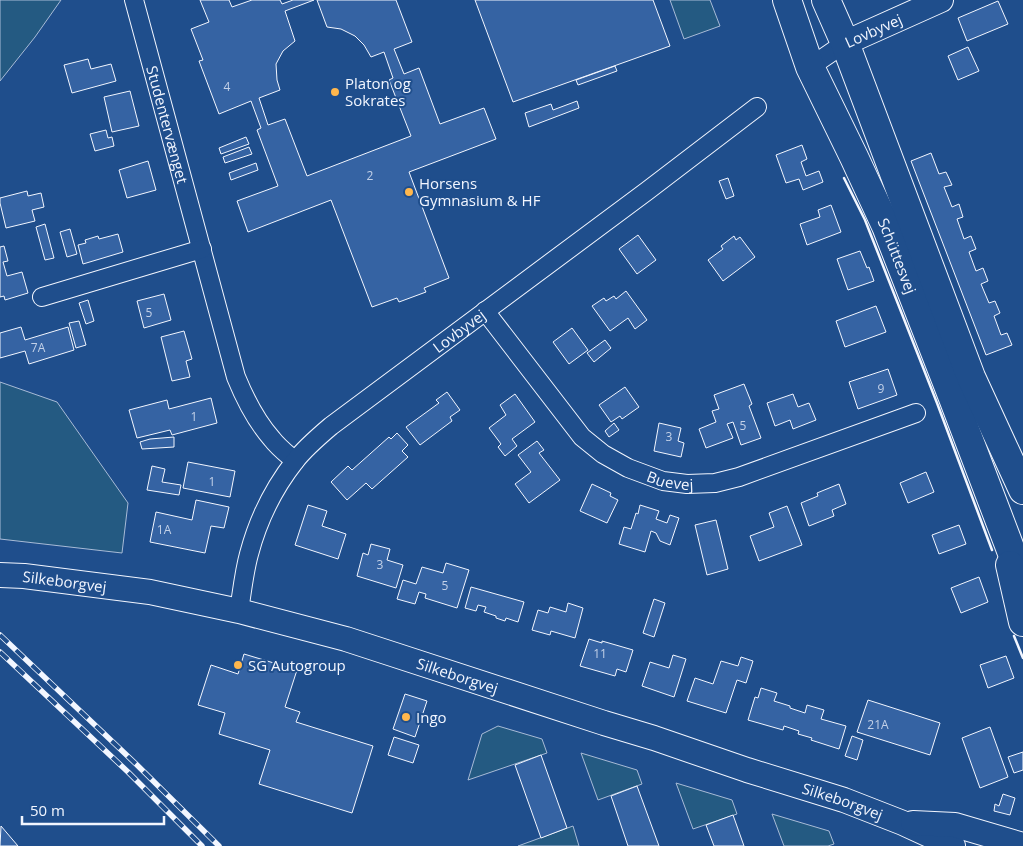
<svg xmlns="http://www.w3.org/2000/svg" width="1023" height="846" font-family="'Open Sans',sans-serif">
<rect width="100%" height="100%" fill="#1f4e8c"/>
<path fill="#245a82" stroke="#a8bbd7" d="M 0,0 L 61,0 L 35,37 L 0,81 Z
M 670,0 L 710,0 L 720,26 L 684,39 Z
M 0,382 L 57,402 L 128,503 L 122,553 L 0,539 Z
M 498,726 L 542,739 L 547,753 L 468,780 L 482,734 Z
M 581,753 L 637,770 L 642,784 L 598,800 Z
M 676,783 L 732,800 L 737,814 L 693,829 Z
M 772,814 L 829,831 L 834,844 L 828,846 L 784,846 Z
M 573,826 L 579,846 L 518,846 Z"/>
<path fill="#3563a3" stroke="#f2f6ff" d="M 200,0 L 229,0 L 232,7 L 252,0 L 280,0 L 282,4 L 293,0 L 314,0 L 285,11 L 295,41 L 283,51 L 276,64 L 277,80 L 280,90 L 259,98 L 268,125 L 285,119 L 307,176 L 411,136 L 389,80 L 393,78 L 384,52 L 371,57 L 364,45 L 355,36 L 341,29 L 327,27 L 317,0 L 396,0 L 412,42 L 394,49 L 404,74 L 419,68 L 440,124 L 484,108 L 496,139 L 409,172 L 449,278 L 424,288 L 426,292 L 399,302 L 397,298 L 372,307 L 331,200 L 248,232 L 237,201 L 278,186 L 257,130 L 261,128 L 251,101 L 219,114 L 199,61 L 203,60 L 191,29 L 209,22 Z
M 475,0 L 653,0 L 670,46 L 513,102 Z
M 998,1 L 1008,24 L 967,41 L 958,18 Z
M 968,47 L 979,71 L 958,80 L 948,56 Z
M 88,59 L 91,69 L 111,64 L 116,81 L 72,93 L 64,65 Z
M 615,66 L 617,71 L 578,85 L 576,80 Z
M 130,91 L 139,126 L 112,132 L 104,97 Z
M 577,101 L 579,108 L 529,127 L 525,113 L 551,104 L 553,110 Z
M 106,130 L 108,138 L 112,137 L 114,146 L 95,151 L 90,134 Z
M 246,137 L 249,144 L 221,154 L 219,148 Z
M 802,145 L 807,159 L 801,162 L 806,176 L 819,171 L 823,182 L 803,190 L 799,179 L 786,183 L 776,155 Z
M 249,147 L 252,154 L 225,163 L 223,157 Z
M 931,153 L 939,174 L 946,172 L 952,185 L 944,187 L 952,207 L 959,204 L 963,217 L 957,219 L 964,239 L 971,236 L 976,249 L 969,252 L 976,271 L 983,268 L 988,281 L 981,284 L 989,303 L 995,301 L 1000,313 L 994,316 L 1001,335 L 1007,333 L 1012,345 L 986,355 L 911,161 Z
M 148,161 L 156,190 L 127,198 L 119,170 Z
M 256,163 L 258,170 L 231,180 L 229,173 Z
M 728,178 L 734,196 L 726,199 L 719,181 Z
M 27,191 L 28,196 L 41,193 L 44,207 L 32,210 L 35,221 L 6,228 L 0,203 L 0,198 Z
M 831,205 L 841,232 L 807,245 L 800,224 L 820,217 L 818,210 Z
M 45,224 L 54,258 L 45,260 L 36,227 Z
M 70,229 L 77,254 L 67,257 L 60,232 Z
M 118,234 L 123,252 L 83,264 L 78,245 L 86,243 L 85,240 L 98,236 L 99,239 Z
M 638,235 L 656,260 L 637,274 L 619,249 Z
M 734,236 L 736,240 L 740,237 L 755,257 L 723,281 L 708,260 L 723,249 L 721,246 Z
M 4,246 L 8,261 L 3,262 L 7,276 L 22,272 L 28,293 L 5,300 L 4,296 L 0,297 L 0,247 Z
M 860,251 L 867,268 L 869,267 L 874,281 L 848,290 L 837,259 Z
M 626,291 L 647,320 L 635,329 L 628,318 L 610,331 L 592,306 L 604,298 L 606,301 L 614,296 L 616,299 Z
M 164,294 L 171,320 L 144,328 L 137,301 Z
M 88,300 L 94,321 L 86,324 L 79,303 Z
M 876,306 L 886,332 L 845,347 L 836,321 Z
M 79,321 L 86,345 L 76,348 L 69,323 Z
M 21,327 L 25,340 L 68,327 L 74,350 L 29,364 L 25,351 L 0,358 L 0,333 Z
M 572,328 L 588,350 L 569,364 L 553,342 Z
M 184,331 L 192,359 L 186,361 L 190,377 L 172,381 L 161,337 Z
M 605,340 L 611,348 L 594,362 L 587,353 Z
M 888,369 L 897,395 L 858,409 L 849,382 Z
M 744,384 L 752,404 L 749,406 L 761,438 L 741,445 L 733,422 L 727,424 L 733,438 L 706,448 L 699,429 L 716,422 L 712,411 L 719,409 L 714,395 Z
M 625,387 L 639,407 L 622,419 L 620,416 L 611,422 L 599,405 Z
M 447,392 L 460,410 L 450,417 L 452,421 L 420,445 L 406,427 L 439,403 L 436,400 Z
M 515,394 L 535,422 L 512,439 L 517,446 L 505,456 L 498,447 L 501,444 L 489,428 L 506,415 L 500,405 Z
M 793,394 L 798,407 L 809,403 L 816,420 L 793,429 L 790,420 L 775,426 L 767,403 Z
M 211,398 L 217,423 L 172,435 L 170,430 L 137,438 L 129,410 L 167,400 L 169,409 Z
M 614,423 L 619,430 L 609,437 L 605,431 Z
M 659,423 L 681,428 L 678,441 L 684,443 L 681,457 L 654,451 Z
M 397,433 L 408,445 L 402,451 L 408,457 L 372,489 L 366,483 L 347,500 L 331,482 L 348,466 L 352,470 L 389,437 L 391,439 Z
M 174,437 L 174,447 L 142,449 L 140,442 L 150,439 Z
M 537,441 L 544,450 L 539,453 L 560,480 L 529,503 L 515,484 L 531,472 L 518,455 Z
M 188,462 L 235,471 L 230,497 L 183,488 Z
M 152,466 L 165,469 L 162,482 L 181,485 L 179,495 L 147,490 Z
M 926,472 L 934,492 L 908,503 L 900,483 Z
M 592,484 L 611,493 L 610,496 L 618,500 L 607,523 L 580,511 Z
M 839,484 L 846,504 L 832,510 L 834,516 L 809,526 L 801,503 L 818,496 L 817,493 Z
M 196,500 L 229,507 L 224,528 L 211,526 L 205,553 L 150,542 L 156,512 L 192,520 Z
M 308,505 L 327,511 L 322,526 L 346,534 L 338,559 L 295,545 Z
M 640,505 L 659,511 L 656,519 L 667,523 L 670,515 L 679,518 L 670,545 L 660,541 L 656,533 L 651,531 L 645,552 L 619,544 L 624,527 L 631,529 L 636,513 L 638,514 Z
M 787,506 L 802,545 L 759,561 L 750,536 L 774,527 L 769,513 Z
M 716,520 L 728,569 L 707,575 L 695,525 Z
M 959,525 L 966,544 L 939,554 L 932,535 Z
M 371,544 L 390,549 L 387,560 L 403,565 L 396,588 L 357,576 L 363,553 L 368,555 Z
M 446,563 L 469,570 L 457,608 L 425,598 L 426,594 L 419,592 L 415,604 L 397,599 L 403,580 L 416,584 L 422,567 L 443,573 Z
M 979,577 L 988,602 L 961,613 L 951,588 Z
M 471,587 L 524,602 L 518,622 L 506,618 L 505,621 L 496,618 L 496,616 L 484,612 L 486,607 L 478,605 L 476,611 L 465,608 Z
M 654,599 L 665,603 L 654,637 L 643,633 Z
M 568,603 L 583,608 L 575,638 L 551,631 L 550,635 L 532,630 L 538,610 L 548,613 L 550,607 L 566,612 Z
M 589,639 L 602,643 L 602,641 L 633,650 L 626,672 L 617,669 L 615,676 L 580,666 Z
M 244,654 L 297,670 L 285,707 L 300,712 L 296,722 L 373,746 L 352,813 L 259,784 L 270,750 L 219,734 L 225,713 L 198,705 L 211,665 L 238,674 Z
M 673,655 L 686,659 L 674,697 L 642,686 L 650,662 L 669,668 Z
M 1006,656 L 1014,678 L 988,688 L 980,665 Z
M 741,657 L 753,661 L 746,683 L 737,680 L 726,713 L 687,701 L 695,678 L 713,684 L 721,661 L 738,666 Z
M 761,688 L 777,693 L 774,701 L 790,706 L 790,708 L 805,713 L 807,705 L 824,710 L 821,719 L 846,726 L 839,749 L 811,740 L 812,738 L 798,734 L 799,731 L 784,726 L 783,730 L 748,720 L 755,697 L 758,698 Z
M 405,694 L 427,701 L 415,737 L 393,729 Z
M 868,700 L 940,723 L 930,755 L 857,732 Z
M 990,727 L 1008,777 L 980,788 L 962,738 Z
M 852,736 L 863,740 L 857,760 L 845,756 Z
M 394,737 L 419,745 L 413,763 L 388,755 Z
M 1023,752 L 1023,770 L 1014,773 L 1008,757 Z
M 541,755 L 567,828 L 541,838 L 515,765 Z
M 637,786 L 659,846 L 628,846 L 611,796 Z
M 1003,794 L 1015,798 L 1010,815 L 994,811 L 995,804 L 999,806 Z
M 733,815 L 744,846 L 714,846 L 706,825 Z
M 1,826 L 18,846 L 0,846 Z"/>
<g fill="none" stroke-linecap="round" stroke-linejoin="round">
<defs>
<g id="street">
<path id="s1" d="M 134,0 L 236,377 C 245,399 256,421 272,439 C 278,447 287,454 295,461"/>
<path d="M 810,67 L 845,43"/>
<path d="M 42,297 L 202,249"/>
<path id="s2" d="M 485,311 L 582,437 L 603,454 L 628,468 L 663,481 L 687,484 L 715,483 L 739,477 L 916,413"/>
<path id="s3" d="M 239,611 C 242,592 244,572 249,554 C 258,520 273,489 295,461 C 305,448 318,437 331,426 L 647,191 L 757,107"/>
</g>
<g id="secondary">
<path id="s4" d="M 845,43 L 941,0"/>
<path id="s5" d="M 0,575 L 24,576 L 150,592 L 239,611 L 346,639 L 604,723 L 654,738 L 747,770 L 844,800 L 903,823 L 953,846"/>
<path d="M 913,823 L 955,825 L 1023,845"/>
</g>
<g id="primary">
<path id="s6" d="M 787,0 L 810,67 L 854,157 L 886,226 L 953,398 L 1023,582"/>
<path d="M 826,0 L 845,43 L 971,377 L 1023,490"/>
<path d="M 1010,565 L 1023,622"/>
</g>
</defs>
<use href="#street" stroke="#f2f6ff" stroke-width="20"/>
<use href="#secondary" stroke="#f2f6ff" stroke-width="26"/>
<use href="#primary" stroke="#f2f6ff" stroke-width="30"/>
<use href="#street" stroke="#1f4e8c" stroke-width="18"/>
<use href="#secondary" stroke="#1f4e8c" stroke-width="24"/>
<use href="#primary" stroke="#1f4e8c" stroke-width="28"/>
<defs>
<path id="rail" d="M 0,635 L 136,764 L 219,846
M 0,652 L 128,772 L 202,846"/>
</defs>
<use href="#rail" stroke="#f2f6ff" stroke-width="5.5"/>
<use href="#rail" stroke="#1f4e8c" stroke-width="4" stroke-dasharray="11" stroke-linecap="butt"/>
<path stroke="#f2f6ff" stroke-width="2.5" d="M 844,178 L 865,220 L 937,403 L 992,550
M 1014,636 L 1023,658"/>
</g>
<g fill="#ffb74d" stroke="#1f4e8c" stroke-width="2">
<circle cx="335" cy="92" r="5"/>
<circle cx="409" cy="192" r="5"/>
<circle cx="238" cy="665" r="5"/>
<circle cx="406" cy="717" r="5"/>
</g>
<g text-anchor="middle" dominant-baseline="central" stroke-width="4" stroke-linejoin="round" paint-order="stroke">
<g font-size="12" fill="#c3d1e8">
<text x="227" y="86">4</text>
<text x="370" y="175">2</text>
<text x="149" y="312">5</text>
<text x="38" y="347">7A</text>
<text x="881" y="388">9</text>
<text x="194" y="416">1</text>
<text x="743" y="425">5</text>
<text x="669" y="436">3</text>
<text x="212" y="481">1</text>
<text x="164" y="529">1A</text>
<text x="380" y="564">3</text>
<text x="445" y="585">5</text>
<text x="600" y="653">11</text>
<text x="878" y="724">21A</text>
</g>
<g font-size="15" fill="#f2f6ff" stroke="#1f4e8c">
<text stroke="none"><textPath href="#s4" startOffset="31">Lovbyvej</textPath></text>
<text stroke="none"><textPath href="#s1" startOffset="129">Studentervænget</textPath></text>
<text stroke="none"><textPath href="#s6" startOffset="279">Schüttesvej</textPath></text>
<text stroke="none"><textPath href="#s3" startOffset="372">Lovbyvej</textPath></text>
<text stroke="none"><textPath href="#s2" startOffset="259">Buevej</textPath></text>
<text stroke="none"><textPath href="#s5" startOffset="65">Silkeborgvej</textPath></text>
<text stroke="none"><textPath href="#s5" startOffset="470">Silkeborgvej</textPath></text>
<text stroke="none"><textPath href="#s5" startOffset="875">Silkeborgvej</textPath></text>
</g>
<g font-size="15" fill="#f2f6ff" stroke="#1f4e8c" text-anchor="start">
<text x="345" y="83">Platon og<tspan x="345" dy="17">Sokrates</tspan></text>
<text x="419" y="183">Horsens<tspan x="419" dy="17">Gymnasium &amp; HF</tspan></text>
<text x="248" y="665">SG Autogroup</text>
<text x="416" y="717">Ingo</text>
</g>
</g>
<path d="M22 816v8h142v-8" fill="none" stroke="#f2f6ff" stroke-width="2.5"/>
<text x="30" y="816" font-size="15" fill="#f2f6ff" stroke="#1f4e8c" stroke-width="4" paint-order="stroke">50 m</text>
</svg>
